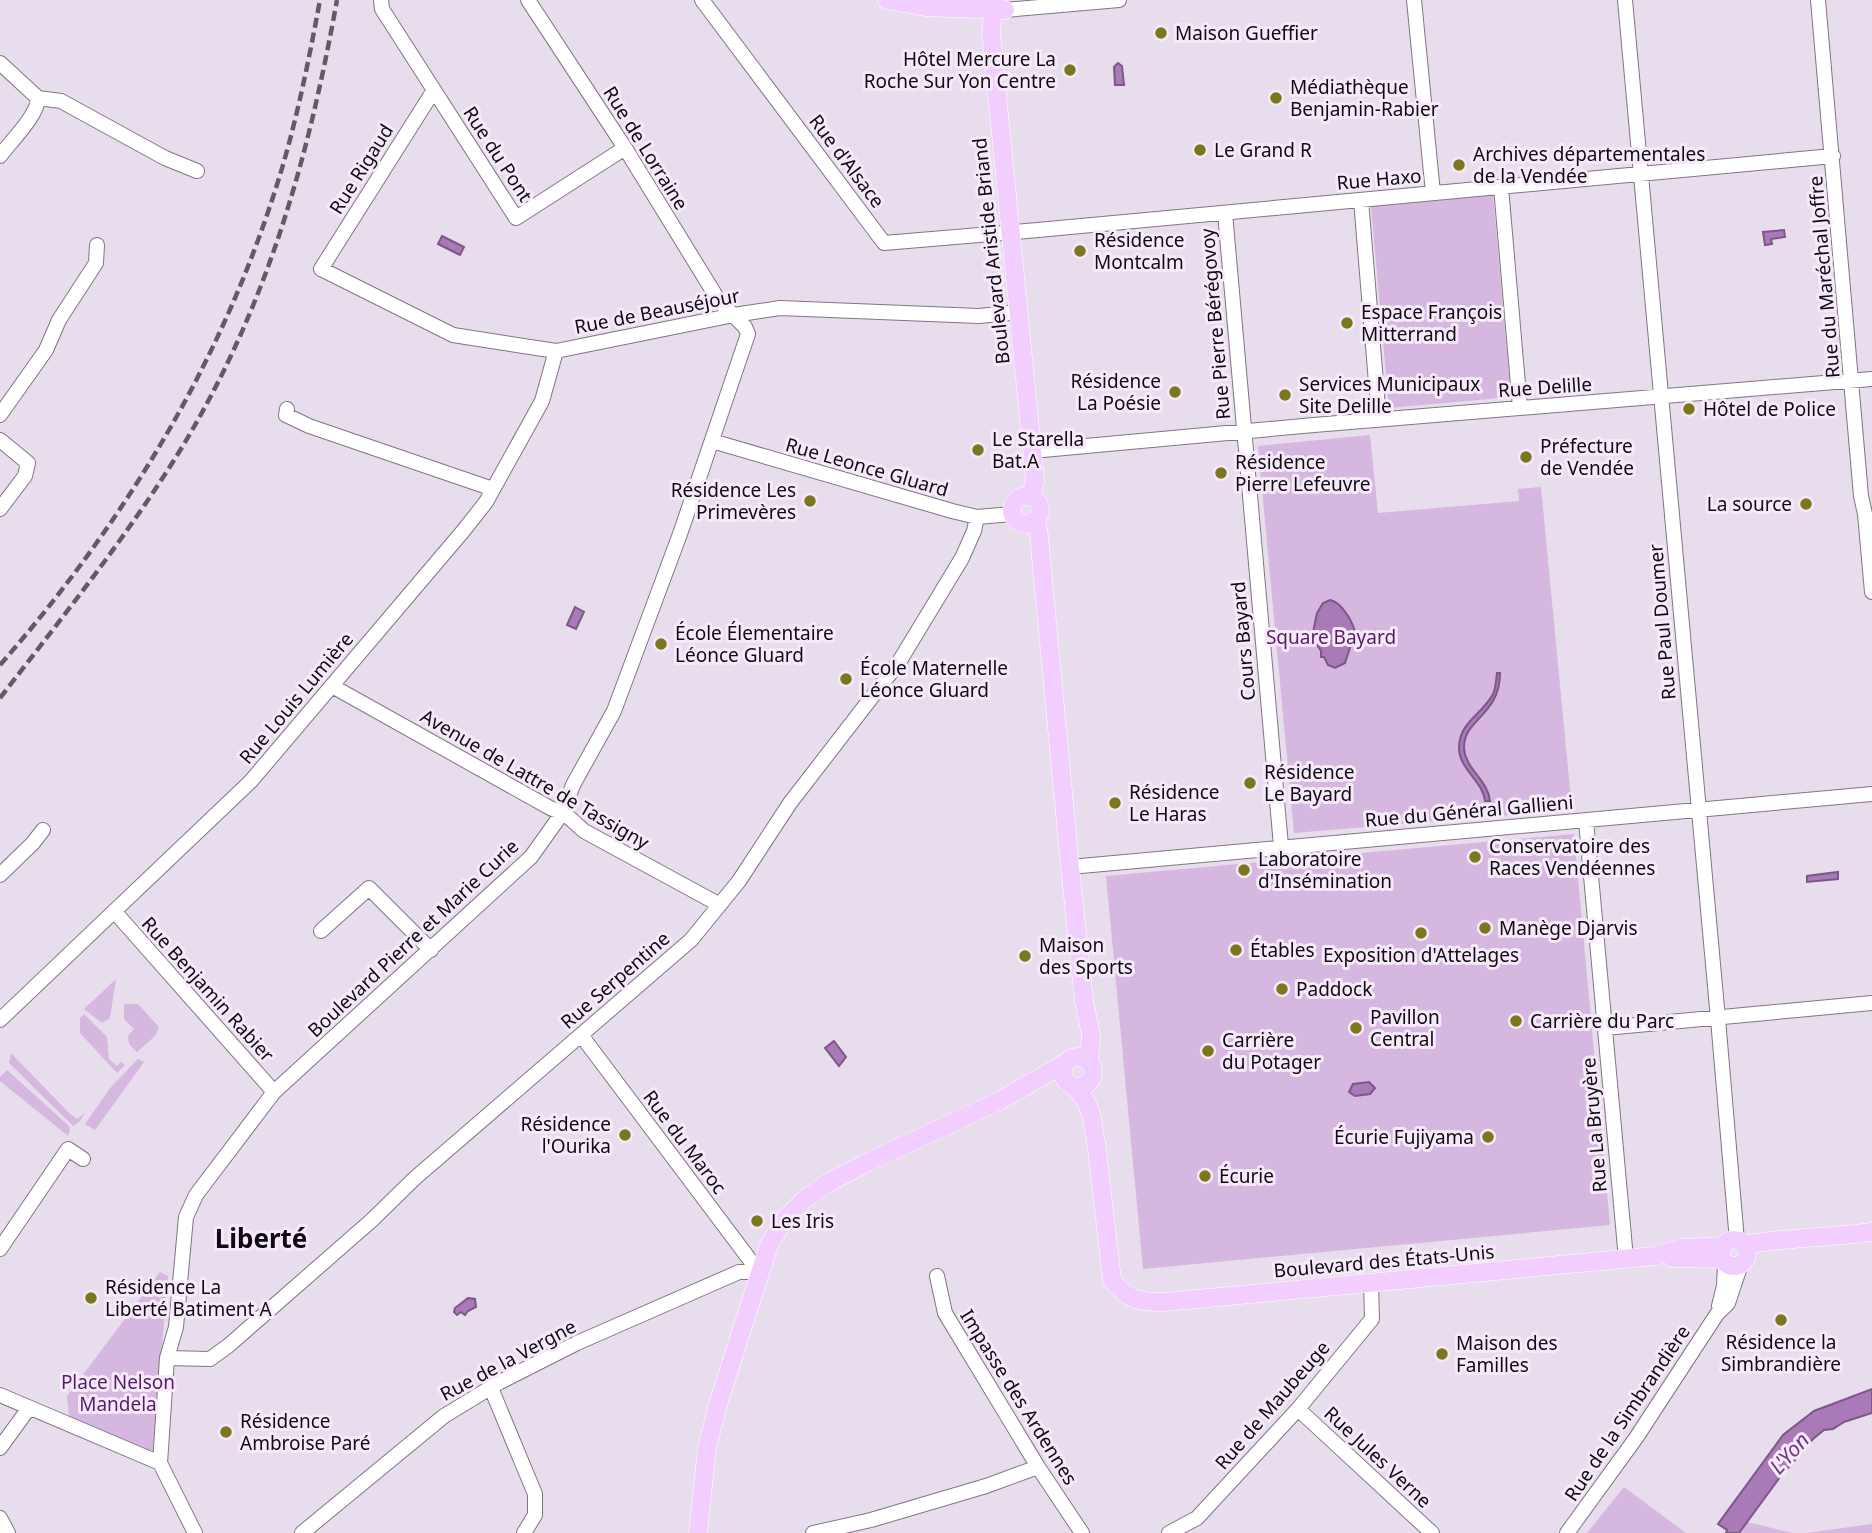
<svg xmlns="http://www.w3.org/2000/svg" width="1872" height="1533" font-family="'Noto Sans',sans-serif">
<rect width="100%" height="100%" fill="#e8ddec"/>
<path fill="#d5b7df" d="M 1493,195 L 1511,397 L 1389,408 L 1371,206 Z
M 1370,435 L 1378,513 L 1519,501 L 1518,489 L 1541,487 L 1572,810 L 1294,833 L 1258,446 Z
M 1574,834 L 1610,1225 L 1143,1269 L 1106,876 Z
M 116,979 L 110,1018 L 102,1023 L 84,1009 Z
M 124,1004 L 138,1004 L 159,1027 L 156,1035 L 137,1052 L 129,1044 L 128,1036 L 134,1029 L 124,1019 Z
M 84,1014 L 107,1037 L 109,1059 L 117,1066 L 121,1062 L 125,1065 L 117,1073 L 80,1033 L 80,1018 Z
M 11,1053 L 70,1114 L 77,1119 L 85,1113 L 79,1122 L 73,1126 L 9,1063 Z
M 138,1059 L 144,1062 L 95,1130 L 85,1124 L 111,1087 Z
M 7,1070 L 69,1126 L 70,1130 L 68,1136 L 0,1081 L 0,1077 Z
M 160,1272 L 168,1276 L 153,1450 L 142,1451 L 69,1417 L 67,1396 Z
M 1624,1487 L 1686,1533 L 1587,1533 Z
M 1747,1522 L 1793,1533 L 1739,1533 Z
M 1872,1524 L 1872,1533 L 1806,1533 Z"/>
<path fill="#a979b8" stroke="#7b5886" stroke-width="2" d="M 1118,63 L 1122,66 L 1124,85 L 1115,85 L 1114,67 Z
M 1784,230 L 1785,237 L 1771,239 L 1772,244 L 1765,245 L 1763,232 Z
M 442,236 L 464,247 L 460,255 L 438,244 Z
M 1330,600 C 1341,602 1352,620 1355,632 L 1345,663 L 1335,668 L 1328,665 L 1324,657 L 1321,657 L 1321,651 L 1312,637 L 1317,613 L 1323,603 Z
M 575,607 L 584,612 L 576,629 L 567,625 Z
M 1497,673 L 1500,673 C 1500,716 1463,719 1464,748 C 1465,769 1488,780 1490,801 L 1485,801 C 1483,781 1459,769 1459,748 C 1459,722 1482,715 1493,694 C 1496,688 1496,680 1497,673 Z
M 1838,872 L 1838,879 L 1807,882 L 1807,876 Z
M 834,1041 L 846,1057 L 839,1066 L 825,1048 Z
M 1369,1082 L 1375,1088 L 1370,1094 L 1355,1096 L 1349,1092 L 1353,1084 Z
M 468,1298 L 475,1299 L 476,1307 L 468,1311 L 465,1315 L 461,1312 L 457,1315 L 454,1312 L 455,1308 Z
M 1872,1389 L 1872,1413 L 1844,1422 L 1833,1429 L 1824,1430 L 1813,1439 L 1780,1477 L 1739,1533 L 1726,1533 L 1727,1530 L 1718,1524 L 1783,1435 L 1814,1411 Z"/>
<g fill="none" stroke-linecap="round" stroke-linejoin="round">
<defs>
<path id="minor" d="M 381,0 L 382,9 L 516,218 L 625,148
M 702,0 L 884,243 L 1038,230 L 1833,156
M 1414,0 L 1433,193
M 1625,0 L 1718,1019 L 1737,1241
M 1818,0 L 1861,496 L 1865,514 L 1872,592
M 1005,10 L 1119,0
M 0,63 L 38,98
M 434,90 L 321,269 L 453,335 L 556,351 L 734,315 L 780,308 L 979,316 L 1019,312
M 38,98 L 61,101 L 165,158 L 197,171
M 0,156 C 11,141 38,115 38,98
M 1501,187 L 1520,408
M 1361,200 L 1379,419
M 1225,213 L 1281,846
M 287,409 L 286,415 L 309,426 L 493,489
M 0,415 L 46,350 L 59,320 L 96,263 L 97,245
M 0,440 L 28,463 L 25,476 L 0,509
M 712,441 L 952,511 L 977,517 L 1013,514
M 1032,451 L 1314,425 L 1872,379
M 332,686 L 552,809 L 563,812 L 584,831 L 720,905
M 1586,821 L 1626,1259
M 1070,867 L 1872,794
M 0,875 L 33,843 L 43,830
M 114,911 L 274,1092
M 321,931 L 369,888 L 431,950
M 0,1020 L 251,781 L 464,530 L 486,502 L 542,401 L 556,351
M 1605,1028 L 1872,1003
M 581,1035 L 759,1272
M 0,1249 L 68,1149 L 83,1159
M 937,1276 L 945,1313 L 1038,1467 L 1082,1533
M 1719,1306 L 1724,1286 L 1725,1263
M 167,1358 L 210,1359 L 228,1346 L 372,1220 L 415,1178 L 691,940 L 739,881 L 790,803 L 899,662 L 962,558 L 974,531 L 977,517
M 491,1388 L 535,1494 L 535,1515 L 524,1533
M 0,1395 L 160,1463
M 1298,1409 L 1432,1533
M 0,1448 L 29,1408
M 0,1518 L 8,1533
M 195,1533 L 160,1463 L 167,1358 L 176,1327 L 186,1217 L 196,1195 L 274,1092 L 531,857 L 563,812 L 573,785 L 614,711 L 680,534 L 748,334 L 745,327 L 719,301 L 625,148 L 528,0
M 302,1533 L 444,1416 L 500,1382 L 577,1343 L 739,1272 L 759,1272
M 813,1533 L 871,1520 L 986,1486 L 1038,1467
M 1169,1533 L 1197,1518 L 1298,1409 L 1372,1319 L 1371,1283
M 1567,1533 L 1636,1438 L 1717,1314 L 1728,1303 L 1741,1264"/>
<path id="major" d="M 887,0 L 925,7 L 1005,10
M 994,0 L 991,33 L 1035,480 L 1031,497
M1012 510a14 14 0 1 1 28 0a14 14 0 1 1-28 0Z
M 1033,522 L 1038,529 L 1039,536 L 1070,867 L 1084,1001 L 1091,1035 L 1089,1062
M1063 1072a15 15 0 1 1 30 0a15 15 0 1 1-30 0Z
M 1075,1087 L 1085,1100 L 1091,1113 L 1097,1149 L 1112,1280 C 1133,1311 1165,1301 1198,1299 L 1655,1256 L 1682,1248 L 1724,1246
M1721 1253a13 13 0 1 1 26 0a13 13 0 1 1-26 0Z
M 1744,1245 C 1786,1237 1829,1238 1872,1232
M 1672,1258 L 1723,1259
M 698,1533 L 707,1448 L 718,1404 L 769,1245 L 785,1219 L 805,1199 L 828,1183 L 864,1164 L 999,1101 L 1067,1062"/>
</defs>
<use href="#minor" stroke="#807683" stroke-width="16"/>
<use href="#major" stroke="#fff" stroke-width="19"/>
<use href="#minor" stroke="#fff" stroke-width="14"/>
<use href="#major" stroke="#f1cefd" stroke-width="18"/>
<path stroke="#625b64" stroke-width="4.5" stroke-dasharray="10 5" stroke-linecap="butt" d="M 0,665 C 118,530 213,377 270,206 C 293,139 307,70 320,0
M 0,698 C 64,615 130,533 184,444 C 268,303 308,160 337,0"/>
</g>
<g fill="#7a771d" stroke="#f6eafa" stroke-width="2.5">
<circle cx="1161" cy="33" r="7"/>
<circle cx="1070" cy="70" r="7"/>
<circle cx="1276" cy="98" r="7"/>
<circle cx="1200" cy="150" r="7"/>
<circle cx="1459" cy="165" r="7"/>
<circle cx="1080" cy="251" r="7"/>
<circle cx="1347" cy="323" r="7"/>
<circle cx="1175" cy="392" r="7"/>
<circle cx="1285" cy="395" r="7"/>
<circle cx="1689" cy="409" r="7"/>
<circle cx="978" cy="450" r="7"/>
<circle cx="1526" cy="457" r="7"/>
<circle cx="1221" cy="473" r="7"/>
<circle cx="810" cy="501" r="7"/>
<circle cx="1806" cy="504" r="7"/>
<circle cx="661" cy="644" r="7"/>
<circle cx="846" cy="679" r="7"/>
<circle cx="1250" cy="783" r="7"/>
<circle cx="1115" cy="803" r="7"/>
<circle cx="1475" cy="857" r="7"/>
<circle cx="1244" cy="870" r="7"/>
<circle cx="1485" cy="928" r="7"/>
<circle cx="1421" cy="933" r="7"/>
<circle cx="1236" cy="950" r="7"/>
<circle cx="1025" cy="956" r="7"/>
<circle cx="1282" cy="989" r="7"/>
<circle cx="1516" cy="1021" r="7"/>
<circle cx="1356" cy="1028" r="7"/>
<circle cx="1208" cy="1051" r="7"/>
<circle cx="625" cy="1135" r="7"/>
<circle cx="1488" cy="1137" r="7"/>
<circle cx="1205" cy="1176" r="7"/>
<circle cx="757" cy="1221" r="7"/>
<circle cx="91" cy="1298" r="7"/>
<circle cx="1781" cy="1320" r="7"/>
<circle cx="1442" cy="1354" r="7"/>
<circle cx="226" cy="1432" r="7"/>
</g>
<g text-anchor="middle" dominant-baseline="central" stroke-width="6" stroke-linejoin="round" paint-order="stroke">
<g font-size="19" fill="#0f0b10" stroke="#f6eafa" text-anchor="start">
<text x="1175" y="33">Maison Gueffier</text>
<text x="1056" y="59" text-anchor="end">Hôtel Mercure La<tspan x="1056" dy="22">Roche Sur Yon Centre</tspan></text>
<text x="1290" y="87">Médiathèque<tspan x="1290" dy="22">Benjamin-Rabier</tspan></text>
<text x="1214" y="150">Le Grand R</text>
<text x="1473" y="154">Archives départementales<tspan x="1473" dy="22">de la Vendée</tspan></text>
<text x="1094" y="240">Résidence<tspan x="1094" dy="22">Montcalm</tspan></text>
<text x="1361" y="312">Espace François<tspan x="1361" dy="22">Mitterrand</tspan></text>
<text x="1161" y="381" text-anchor="end">Résidence<tspan x="1161" dy="22">La Poésie</tspan></text>
<text x="1299" y="384">Services Municipaux<tspan x="1299" dy="22">Site Delille</tspan></text>
<text x="1703" y="409">Hôtel de Police</text>
<text x="992" y="439">Le Starella<tspan x="992" dy="22">Bat.A</tspan></text>
<text x="1540" y="446">Préfecture<tspan x="1540" dy="22">de Vendée</tspan></text>
<text x="1235" y="462">Résidence<tspan x="1235" dy="22">Pierre Lefeuvre</tspan></text>
<text x="796" y="490" text-anchor="end">Résidence Les<tspan x="796" dy="22">Primevères</tspan></text>
<text x="1792" y="504" text-anchor="end">La source</text>
<text x="675" y="633">École Élementaire<tspan x="675" dy="22">Léonce Gluard</tspan></text>
<text x="860" y="668">École Maternelle<tspan x="860" dy="22">Léonce Gluard</tspan></text>
<text x="1264" y="772">Résidence<tspan x="1264" dy="22">Le Bayard</tspan></text>
<text x="1129" y="792">Résidence<tspan x="1129" dy="22">Le Haras</tspan></text>
<text x="1489" y="846">Conservatoire des<tspan x="1489" dy="22">Races Vendéennes</tspan></text>
<text x="1258" y="859">Laboratoire<tspan x="1258" dy="22">d'Insémination</tspan></text>
<text x="1499" y="928">Manège Djarvis</text>
<text x="1039" y="945">Maison<tspan x="1039" dy="22">des Sports</tspan></text>
<text x="1250" y="950">Étables</text>
<text x="1421" y="955" text-anchor="middle">Exposition d'Attelages</text>
<text x="1296" y="989">Paddock</text>
<text x="1370" y="1017">Pavillon<tspan x="1370" dy="22">Central</tspan></text>
<text x="1530" y="1021">Carrière du Parc</text>
<text x="1222" y="1040">Carrière<tspan x="1222" dy="22">du Potager</tspan></text>
<text x="611" y="1124" text-anchor="end">Résidence<tspan x="611" dy="22">l'Ourika</tspan></text>
<text x="1474" y="1137" text-anchor="end">Écurie Fujiyama</text>
<text x="1219" y="1176">Écurie</text>
<text x="771" y="1221">Les Iris</text>
<text x="105" y="1287">Résidence La<tspan x="105" dy="22">Liberté Batiment A</tspan></text>
<text x="1781" y="1342" text-anchor="middle">Résidence la<tspan x="1781" dy="22">Simbrandière</tspan></text>
<text x="1456" y="1343">Maison des<tspan x="1456" dy="22">Familles</tspan></text>
<text x="240" y="1421">Résidence<tspan x="240" dy="22">Ambroise Paré</tspan></text>
</g>
<g font-size="19" fill="#0f0b10" stroke="#f6eafa">
<text transform="translate(646 148) rotate(58)">Rue de Lorraine</text>
<text transform="translate(498 154) rotate(57)">Rue du Pont</text>
<text transform="translate(847 161) rotate(53)">Rue d'Alsace</text>
<text transform="translate(361 169) rotate(-58)">Rue Rigaud</text>
<text transform="translate(1379 179) rotate(-5)">Rue Haxo</text>
<text transform="translate(991 251) rotate(-96)">Boulevard Aristide Briand</text>
<text transform="translate(1824 277) rotate(-95)">Rue du Maréchal Joffre</text>
<text transform="translate(657 311) rotate(-11)">Rue de Beauséjour</text>
<text transform="translate(1215 324) rotate(-95)">Rue Pierre Bérégovoy</text>
<text transform="translate(1545 387) rotate(-4)">Rue Delille</text>
<text transform="translate(867 467) rotate(16)">Rue Leonce Gluard</text>
<text transform="translate(1662 622) rotate(-95)">Rue Paul Doumer</text>
<text transform="translate(1243 641) rotate(-95)">Cours Bayard</text>
<text transform="translate(296 698) rotate(-50)">Rue Louis Lumière</text>
<text transform="translate(535 779) rotate(30)">Avenue de Lattre de Tassigny</text>
<text transform="translate(1469 811) rotate(-5)">Rue du Général Gallieni</text>
<text transform="translate(413 938) rotate(-43)">Boulevard Pierre et Marie Curie</text>
<text transform="translate(615 980) rotate(-41)">Rue Serpentine</text>
<text transform="translate(208 989) rotate(48)">Rue Benjamin Rabier</text>
<text transform="translate(1594 1125) rotate(-95)">Rue La Bruyère</text>
<text transform="translate(685 1142) rotate(53)">Rue du Maroc</text>
<text transform="translate(1384 1261) rotate(-5)">Boulevard des États-Unis</text>
<text transform="translate(508 1360) rotate(-28)">Rue de la Vergne</text>
<text transform="translate(1019 1397) rotate(58)">Impasse des Ardennes</text>
<text transform="translate(1272 1405) rotate(-49)">Rue de Maubeuge</text>
<text transform="translate(1627 1413) rotate(-56)">Rue de la Simbrandière</text>
<text transform="translate(1378 1457) rotate(43)">Rue Jules Verne</text>
</g>
<g font-size="19" fill="#571a68" stroke="#f6eafa">
<text x="1331" y="637">Square Bayard</text>
<text x="118" y="1382">Place Nelson<tspan x="118" dy="22">Mandela</tspan></text>
</g>
<g font-size="21" font-style="italic" fill="#713683" stroke="#f6eafa">
<text transform="translate(1789 1453) rotate(-48)">L'Yon</text>
</g>
<g font-size="26" font-weight="bold" fill="#0f0b10" stroke="#f6eafa">
<text x="261" y="1238">Liberté</text>
</g>
</g>
</svg>
